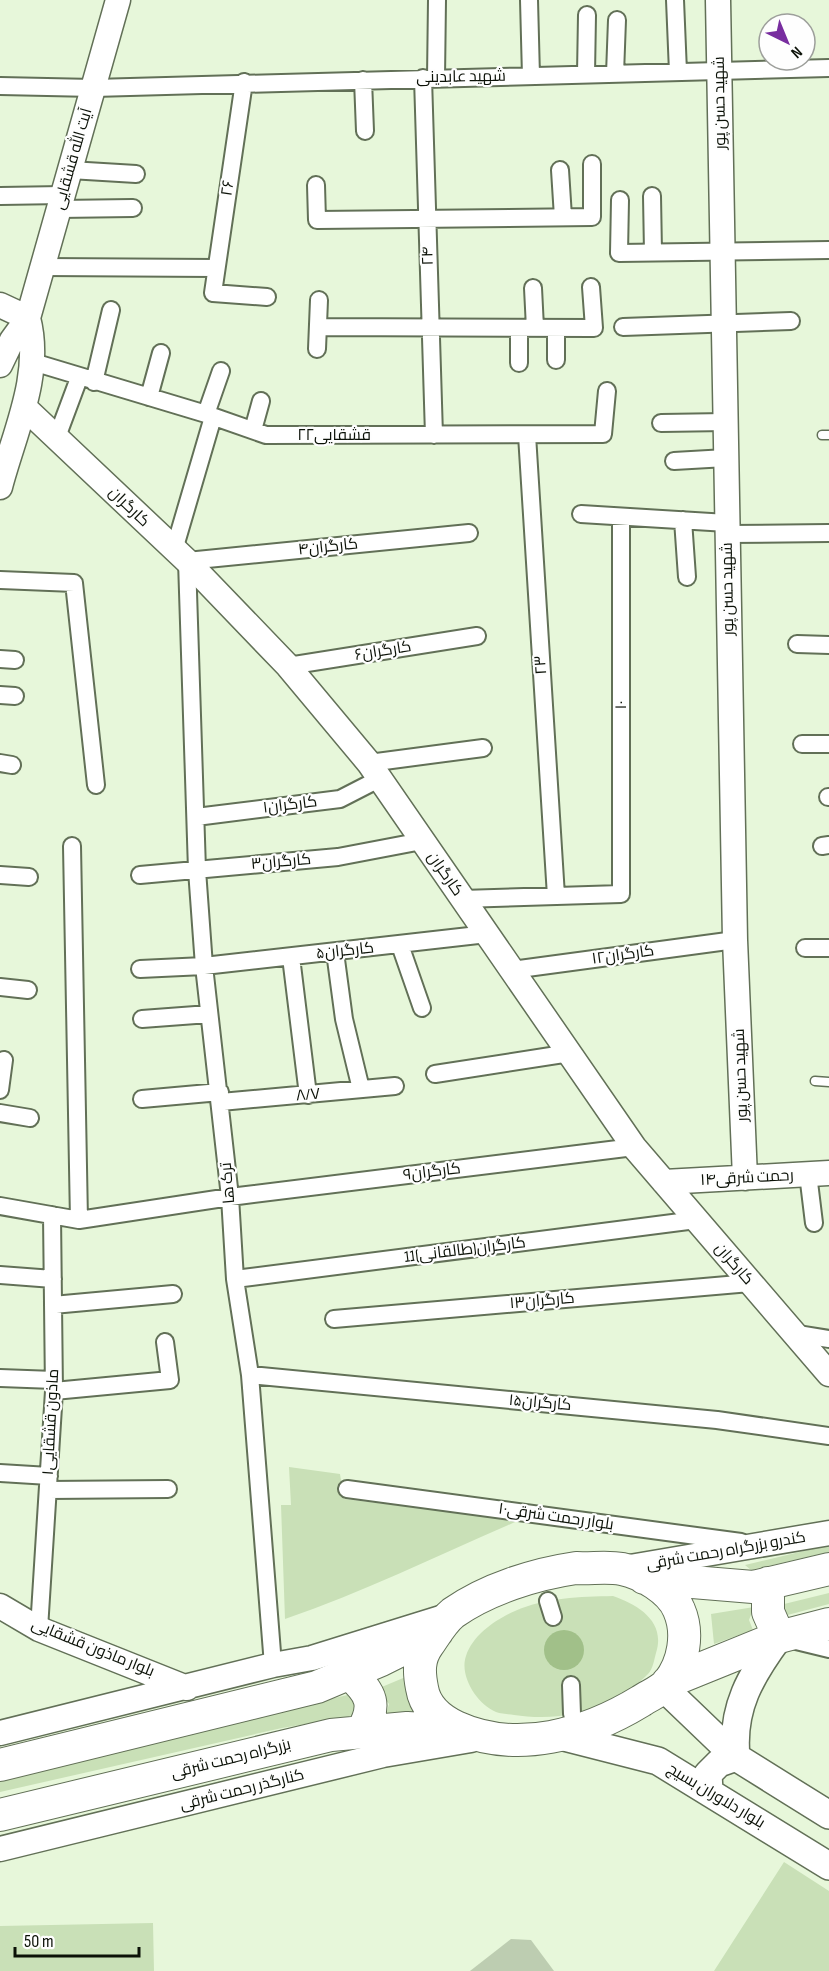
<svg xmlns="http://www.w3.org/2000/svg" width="829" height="1971" font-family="'Sofia Sans Condensed',Cairo,sans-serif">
<rect width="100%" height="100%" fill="#e7f7da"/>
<path fill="#c9e0b7" d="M 289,1467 L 340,1474 L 344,1499 L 520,1520 C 442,1553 365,1592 285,1619 L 281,1505 L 291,1505 Z
M 829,1545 L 829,1552 L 751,1570 L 745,1565 Z
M 829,1593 L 829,1604 L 780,1617 L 776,1606 Z
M 613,1596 C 639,1605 666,1622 656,1653 C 654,1660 653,1669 648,1674 C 631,1692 601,1707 577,1713 C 558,1718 533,1718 514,1715 C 508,1714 501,1714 496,1712 C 477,1704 459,1676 466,1656 C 473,1635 495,1620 515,1611 C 546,1597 580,1597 613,1596 Z
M 754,1607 L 749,1620 L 753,1630 L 714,1644 L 711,1614 Z
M 408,1676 L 414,1712 L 386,1715 L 389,1704 L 377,1689 Z
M 352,1694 L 358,1715 L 282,1728 L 0,1792 L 0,1774 Z
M 784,1862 L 829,1891 L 829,1971 L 714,1971 Z
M 153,1923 L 154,1971 L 0,1971 L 0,1926 Z"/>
<path fill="#a1c089" d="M544 1650a20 20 0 1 1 40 0a20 20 0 1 1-40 0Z"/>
<path fill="#bdcdb1" d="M 511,1939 L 531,1940 L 554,1971 L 470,1971 Z"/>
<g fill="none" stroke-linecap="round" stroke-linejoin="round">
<defs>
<path id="lane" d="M 822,435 L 829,435
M 815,1081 L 829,1082"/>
<path id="street" d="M 529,0 L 531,76
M 675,0 L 678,72
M 586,74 L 587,15
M 615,74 L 617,20
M 423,78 L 434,435
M 436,78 L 437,0
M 363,80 L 365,131
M 244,82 L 213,293 L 267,297
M 0,86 L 94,88 L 829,68
M 70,170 L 136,174
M 560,170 L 563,217
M 316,185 L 317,220 L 592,217 L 592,164
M 0,196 L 63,195
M 652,196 L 653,252
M 620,200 L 619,253 L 829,250
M 59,209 L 133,208
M 43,267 L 216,268
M 533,288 L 535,328
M 318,327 L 594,328 L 591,287
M 623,327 L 791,321
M 556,328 L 556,360
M 317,349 L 319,300
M 33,362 L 206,414 L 266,435 L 603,434 L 607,391
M 519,363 L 519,328
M 94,382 L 111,310
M 149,397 L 161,353
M 206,414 L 221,371
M 661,423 L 726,422
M 253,430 L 261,401
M 527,435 L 556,896
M 57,437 L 79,378
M 674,461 L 726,458
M 581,514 L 727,523
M 683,520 L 687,577
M 727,534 L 829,533
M 174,550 L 213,417
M 0,580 L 74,583 L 96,785
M 797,644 L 829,645
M 0,659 L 15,660
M 288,666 L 477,636
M 0,695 L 15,696
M 802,744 L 829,744
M 0,763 L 12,765
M 369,763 L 483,748
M 828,797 L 829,797
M 196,817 L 340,799 L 379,779
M 72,846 L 79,1220
M 822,846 L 829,845
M 0,875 L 29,877
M 140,875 L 338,857 L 422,841
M 462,899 L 621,894 L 621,517
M 400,945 L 422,1008
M 805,948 L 829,948
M 335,952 L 344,1019 L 361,1089
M 291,957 L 308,1095
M 140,969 L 204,966 L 487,934
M 512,970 L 735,940
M 0,987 L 28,990
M 142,1019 L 209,1014
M 435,1074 L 570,1053
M 0,1090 L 4,1060
M 142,1099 L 220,1092
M 221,1102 L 395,1086
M 0,1113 L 30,1118
M 808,1174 L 814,1223
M 0,1206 L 79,1220 L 230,1197 L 634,1147
M 0,1275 L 53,1279
M 235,1279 L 696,1220
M 53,1305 L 173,1294
M 334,1319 L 750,1283
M 792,1333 L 829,1339
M 250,1375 L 717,1420 L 829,1436
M 0,1378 L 54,1380
M 54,1391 L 170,1380 L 165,1342
M 0,1473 L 49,1476
M 347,1489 L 741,1542
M 48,1490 L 168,1489
M 548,1601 L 553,1617
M 39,1629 L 54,1391 L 52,1215
M 792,1640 L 829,1649
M 273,1665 L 250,1375 L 235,1279 L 230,1197 L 204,966 L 197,870 L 187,561 L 469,533
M 571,1685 L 572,1714"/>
<path id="secondary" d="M 718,0 L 735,940 L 745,1178
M 0,305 L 28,318
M 0,365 L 12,340 L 28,318 L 118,0
M 24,407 L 187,561 L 288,666 L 369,763 L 634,1147 L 829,1374
M 0,487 C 14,433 43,375 28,318
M 664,1182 L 829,1173
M 624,1568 L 829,1533
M 0,1606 L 39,1629 L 187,1688
M 0,1733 L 273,1665 L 312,1658 L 444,1617
M 0,1849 L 383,1755 L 471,1740"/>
<path id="primary" d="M 663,1687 L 736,1757 L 829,1815
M 560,1736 L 658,1761 L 829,1866
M 709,1791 L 708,1774 L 719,1763 L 736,1757 C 731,1708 751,1675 779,1637"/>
<path id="highway" d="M 576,1568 C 591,1569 607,1566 622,1569 C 642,1573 671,1590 679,1610 C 689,1633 684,1663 668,1683 C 661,1691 650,1695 641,1701 C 587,1734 517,1755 456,1727 C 439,1719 425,1707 422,1688 C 419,1673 418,1659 428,1645 C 435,1635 443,1621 453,1613 C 487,1589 535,1574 576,1568 Z
M 644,1578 L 753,1587 L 829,1569
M 768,1583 L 768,1612 L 779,1637
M 350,1674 C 372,1694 377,1705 362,1732
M 668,1682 L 779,1637 L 829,1624
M 0,1765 L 317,1687 L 381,1660 L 437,1632
M 0,1815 L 331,1735 L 407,1728 L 463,1731"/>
</defs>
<use href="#lane" stroke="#627057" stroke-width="11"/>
<use href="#street" stroke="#627057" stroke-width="20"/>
<use href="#secondary" stroke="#627057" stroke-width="27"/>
<use href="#primary" stroke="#627057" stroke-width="30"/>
<use href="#highway" stroke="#627057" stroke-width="34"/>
<use href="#lane" stroke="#fff" stroke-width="8"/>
<use href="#street" stroke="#fff" stroke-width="16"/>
<use href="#secondary" stroke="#fff" stroke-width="24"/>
<use href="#primary" stroke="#fff" stroke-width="27"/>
<use href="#highway" stroke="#fff" stroke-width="32"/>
</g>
<g text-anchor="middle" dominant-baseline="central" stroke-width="4.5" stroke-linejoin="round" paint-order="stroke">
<g font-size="16" fill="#0b1107" stroke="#fefefe">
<text transform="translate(461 77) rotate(-1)">شهید عابدینی</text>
<text transform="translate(720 103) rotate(-91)">شهید حسن پور</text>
<text transform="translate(73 159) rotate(-74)">آیت الله قشقایی</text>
<text transform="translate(228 188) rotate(-82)">۲۶</text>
<text transform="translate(428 256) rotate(-92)">۲۴</text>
<text x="334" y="435">۲۲قشقایی</text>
<text transform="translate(129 507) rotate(44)">کارگران</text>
<text transform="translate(328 547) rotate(-6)">کارگران۴</text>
<text transform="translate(728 589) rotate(-91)">شهید حسن پور</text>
<text transform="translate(383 651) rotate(-9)">۶کارگران</text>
<text transform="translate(541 665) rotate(-94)">۲۳</text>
<text transform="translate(621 705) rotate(-90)">۱۰</text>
<text transform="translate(290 805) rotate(-7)">۱کارگران</text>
<text transform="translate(281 862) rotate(-5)">کارگران۳</text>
<text transform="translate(445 874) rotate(55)">کارگران</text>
<text transform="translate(345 951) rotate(-6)">کارگران۵</text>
<text transform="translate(623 955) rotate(-8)">۱۲کارگران</text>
<text transform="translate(741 1075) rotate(-92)">شهید حسن پور</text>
<text transform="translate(308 1095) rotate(-5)">۸/۷</text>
<text transform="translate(432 1172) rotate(-7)">کارگران۹</text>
<text transform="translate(747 1178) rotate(-3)">۱۴رحمت شرقی</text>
<text transform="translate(228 1183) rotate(-95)">ترک ها</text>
<text transform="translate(465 1250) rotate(-7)">11کارگران(طالقانی)</text>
<text transform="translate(734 1264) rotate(49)">کارگران</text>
<text transform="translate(542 1301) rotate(-5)">کارگران۱۳</text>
<text transform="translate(540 1403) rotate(5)">۱۵کارگران</text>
<text transform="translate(51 1422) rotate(-87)">ماذون قشقایی۱</text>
<text transform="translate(556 1517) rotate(8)">۱۰بلوار رحمت شرقی</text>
<text transform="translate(726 1551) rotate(-10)">کندرو بزرگراه رحمت شرقی</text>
<text transform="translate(93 1648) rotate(22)">بلوار ماذون قشقایی</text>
<text transform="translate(231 1759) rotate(-14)">بزرگراه رحمت شرقی</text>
<text transform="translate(242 1790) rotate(-14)">کنارگذر رحمت شرقی</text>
<text transform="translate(716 1796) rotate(31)">بلوار دلاوران بسیج</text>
</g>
</g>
<g transform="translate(787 42) rotate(137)"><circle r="28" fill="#fefefe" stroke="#9d9f9b" stroke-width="1.5"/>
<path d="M0-4.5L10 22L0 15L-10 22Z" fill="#782d9f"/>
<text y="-9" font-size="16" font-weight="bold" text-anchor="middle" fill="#0b1107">N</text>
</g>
<path d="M15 1947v9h124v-9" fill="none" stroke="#0b1107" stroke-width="3"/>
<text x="24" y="1947" font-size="18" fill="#0b1107" stroke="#fefefe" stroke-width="4.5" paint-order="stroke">50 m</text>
</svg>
